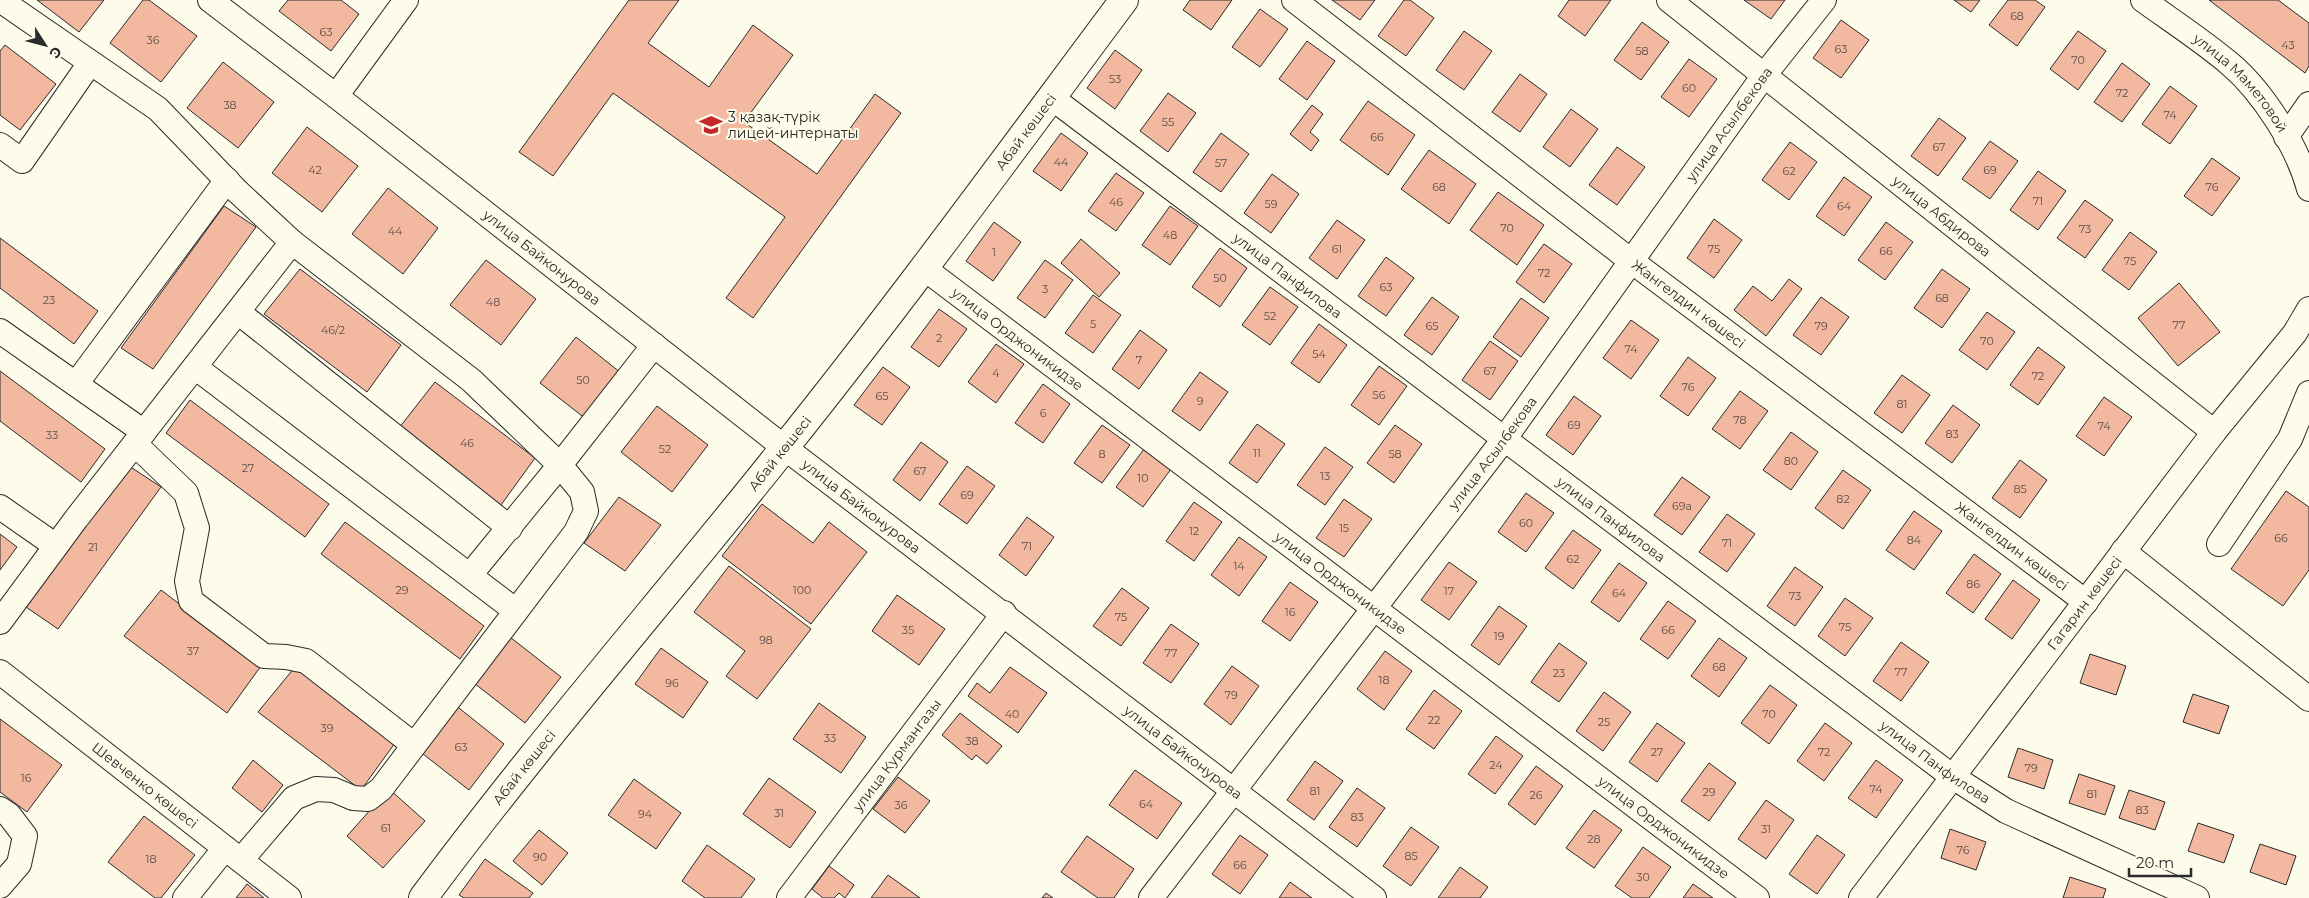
<svg xmlns="http://www.w3.org/2000/svg" width="2309" height="898" font-family="Montserrat,sans-serif">
<rect width="100%" height="100%" fill="#fdfbea"/>
<path fill="#f2b8a0" stroke="#2b2b2b" d="M 37,0 L 104,0 L 79,32 Z
M 143,0 L 149,0 L 197,36 L 161,82 L 110,43 Z
M 288,0 L 341,0 L 359,14 L 331,51 L 279,11 Z
M 629,0 L 679,0 L 648,43 L 709,87 L 753,25 L 793,55 L 744,122 L 817,174 L 875,94 L 901,113 L 753,318 L 726,298 L 785,217 L 613,93 L 553,176 L 519,152 Z
M 1190,0 L 1232,0 L 1211,30 L 1183,10 Z
M 1332,0 L 1375,0 L 1360,20 Z
M 1404,0 L 1410,0 L 1434,18 L 1406,56 L 1378,36 Z
M 1569,0 L 1611,0 L 1585,36 L 1558,16 Z
M 1744,0 L 1785,0 L 1771,19 Z
M 1954,0 L 1980,0 L 1971,12 Z
M 2008,0 L 2035,0 L 2045,7 L 2017,46 L 1989,25 Z
M 2209,0 L 2278,0 L 2309,23 L 2309,66 L 2305,73 Z
M 1260,9 L 1288,29 L 1260,67 L 1232,47 Z
M 1841,20 L 1869,40 L 1841,78 L 1813,58 Z
M 1642,22 L 1669,42 L 1641,80 L 1614,60 Z
M 1464,31 L 1492,51 L 1464,90 L 1436,70 Z
M 2078,31 L 2106,51 L 2078,90 L 2050,69 Z
M 1307,41 L 1335,61 L 1307,100 L 1279,79 Z
M 5,45 L 56,84 L 20,130 L 0,115 L 0,51 Z
M 1115,50 L 1142,70 L 1115,109 L 1087,88 Z
M 1689,59 L 1717,79 L 1689,117 L 1661,97 Z
M 223,62 L 274,102 L 238,148 L 187,108 Z
M 2122,63 L 2150,84 L 2122,122 L 2094,102 Z
M 1520,74 L 1547,94 L 1520,132 L 1492,112 Z
M 2170,86 L 2197,106 L 2170,144 L 2142,124 Z
M 1168,93 L 1196,113 L 1168,152 L 1140,131 Z
M 1368,101 L 1415,135 L 1388,175 L 1340,140 Z
M 1312,105 L 1323,114 L 1310,132 L 1319,140 L 1311,151 L 1290,134 Z
M 1571,109 L 1598,129 L 1570,167 L 1543,147 Z
M 1939,118 L 1966,138 L 1938,176 L 1911,156 Z
M 307,127 L 358,166 L 322,212 L 272,173 Z
M 1061,133 L 1088,153 L 1061,191 L 1033,171 Z
M 1221,133 L 1249,154 L 1221,192 L 1193,172 Z
M 1990,141 L 2018,161 L 1990,199 L 1962,179 Z
M 1790,142 L 1817,162 L 1789,200 L 1762,180 Z
M 1617,147 L 1645,167 L 1617,205 L 1589,185 Z
M 1429,150 L 1476,184 L 1449,224 L 1401,189 Z
M 2212,158 L 2240,178 L 2212,216 L 2184,196 Z
M 2038,171 L 2066,191 L 2038,230 L 2010,210 Z
M 1116,173 L 1144,193 L 1116,231 L 1088,211 Z
M 1272,174 L 1299,194 L 1271,233 L 1244,213 Z
M 1844,177 L 1872,197 L 1844,236 L 1816,216 Z
M 388,188 L 438,228 L 403,274 L 352,234 Z
M 1498,192 L 1544,225 L 1517,265 L 1470,230 Z
M 2085,200 L 2113,220 L 2085,258 L 2057,238 Z
M 224,206 L 256,227 L 153,369 L 121,348 Z
M 1170,206 L 1198,226 L 1170,265 L 1142,245 Z
M 1714,219 L 1742,240 L 1714,278 L 1687,258 Z
M 1337,220 L 1365,240 L 1337,279 L 1309,258 Z
M 994,222 L 1021,242 L 993,281 L 966,261 Z
M 1886,222 L 1913,242 L 1885,280 L 1858,260 Z
M 2130,232 L 2157,252 L 2129,290 L 2102,270 Z
M 0,238 L 98,311 L 74,344 L 0,288 Z
M 1081,239 L 1120,273 L 1099,297 L 1061,263 Z
M 1544,244 L 1572,264 L 1544,303 L 1516,282 Z
M 1220,248 L 1247,268 L 1220,307 L 1192,287 Z
M 1386,257 L 1414,278 L 1386,316 L 1358,296 Z
M 486,260 L 536,299 L 501,345 L 450,305 Z
M 1045,260 L 1073,280 L 1045,318 L 1017,298 Z
M 300,269 L 401,345 L 367,392 L 264,314 Z
M 1942,269 L 1970,289 L 1942,328 L 1914,308 Z
M 1789,279 L 1802,289 L 1766,336 L 1734,310 L 1753,286 L 1772,301 Z
M 2179,283 L 2220,332 L 2178,366 L 2138,318 Z
M 1270,287 L 1298,307 L 1270,345 L 1242,325 Z
M 1093,295 L 1121,315 L 1093,353 L 1065,333 Z
M 1432,297 L 1459,317 L 1432,355 L 1404,335 Z
M 1821,297 L 1849,317 L 1821,355 L 1793,335 Z
M 1521,298 L 1549,318 L 1521,357 L 1493,337 Z
M 939,309 L 967,329 L 939,367 L 911,347 Z
M 1987,312 L 2015,332 L 1987,370 L 1959,350 Z
M 1631,320 L 1659,340 L 1631,379 L 1603,358 Z
M 1319,324 L 1347,345 L 1319,383 L 1291,363 Z
M 1140,330 L 1167,350 L 1139,389 L 1112,369 Z
M 576,337 L 626,377 L 591,423 L 540,383 Z
M 1490,341 L 1518,361 L 1490,400 L 1462,380 Z
M 996,344 L 1024,364 L 996,403 L 968,382 Z
M 2038,347 L 2065,367 L 2038,405 L 2010,385 Z
M 1688,357 L 1716,378 L 1688,416 L 1660,396 Z
M 1379,366 L 1407,386 L 1379,425 L 1351,405 Z
M 883,367 L 910,387 L 882,425 L 854,405 Z
M 0,371 L 105,449 L 81,482 L 0,421 Z
M 1200,372 L 1228,392 L 1200,431 L 1172,411 Z
M 1902,375 L 1930,395 L 1902,433 L 1874,413 Z
M 435,382 L 535,458 L 501,505 L 399,428 Z
M 1043,384 L 1070,404 L 1043,443 L 1015,423 Z
M 1740,391 L 1768,411 L 1740,449 L 1712,429 Z
M 1574,396 L 1601,416 L 1573,455 L 1546,435 Z
M 2104,397 L 2132,417 L 2104,456 L 2076,436 Z
M 190,400 L 329,504 L 305,537 L 166,433 Z
M 1953,405 L 1980,425 L 1952,463 L 1925,443 Z
M 657,406 L 708,445 L 672,492 L 621,452 Z
M 1257,424 L 1285,444 L 1257,483 L 1229,463 Z
M 1102,425 L 1130,445 L 1102,483 L 1074,463 Z
M 1395,425 L 1422,444 L 1394,483 L 1367,463 Z
M 1791,432 L 1818,452 L 1791,490 L 1763,470 Z
M 921,442 L 948,462 L 920,501 L 893,480 Z
M 1325,447 L 1353,467 L 1325,505 L 1297,485 Z
M 1144,449 L 1171,469 L 1143,507 L 1116,487 Z
M 2020,460 L 2047,480 L 2020,518 L 1992,498 Z
M 129,466 L 161,487 L 58,629 L 26,607 Z
M 967,466 L 995,486 L 967,524 L 939,504 Z
M 1843,470 L 1871,490 L 1843,529 L 1815,508 Z
M 1682,477 L 1710,497 L 1682,535 L 1654,515 Z
M 2286,491 L 2309,507 L 2309,570 L 2283,606 L 2231,569 Z
M 1526,493 L 1554,513 L 1526,552 L 1498,532 Z
M 619,497 L 661,525 L 625,571 L 584,543 Z
M 1344,499 L 1372,519 L 1344,557 L 1316,538 Z
M 1194,502 L 1222,522 L 1194,561 L 1166,541 Z
M 762,504 L 813,543 L 829,522 L 867,552 L 811,624 L 722,556 Z
M 1914,511 L 1942,531 L 1914,570 L 1886,550 Z
M 1727,514 L 1755,534 L 1727,572 L 1699,552 Z
M 1027,517 L 1054,537 L 1026,576 L 999,555 Z
M 345,522 L 484,626 L 460,659 L 321,554 Z
M 1573,530 L 1601,550 L 1573,589 L 1545,568 Z
M 0,534 L 17,547 L 0,570 Z
M 1239,537 L 1267,557 L 1239,596 L 1211,575 Z
M 1974,554 L 2001,574 L 1973,613 L 1946,593 Z
M 1449,562 L 1477,582 L 1449,620 L 1421,600 Z
M 1619,563 L 1647,583 L 1619,622 L 1591,602 Z
M 729,566 L 811,629 L 757,699 L 726,676 L 745,651 L 694,612 Z
M 1795,567 L 1823,587 L 1795,626 L 1767,606 Z
M 2013,580 L 2040,600 L 2012,639 L 1985,619 Z
M 1290,582 L 1318,602 L 1290,641 L 1262,621 Z
M 1122,588 L 1149,608 L 1121,646 L 1093,626 Z
M 161,590 L 261,666 L 227,713 L 124,636 Z
M 897,595 L 945,629 L 919,665 L 872,631 Z
M 1845,598 L 1873,618 L 1845,656 L 1818,636 Z
M 1668,601 L 1696,621 L 1668,659 L 1640,639 Z
M 1499,606 L 1527,626 L 1499,665 L 1471,645 Z
M 1171,624 L 1199,644 L 1171,683 L 1143,663 Z
M 510,637 L 561,677 L 525,723 L 474,683 Z
M 1719,638 L 1747,658 L 1719,697 L 1691,676 Z
M 1901,642 L 1929,662 L 1901,701 L 1873,681 Z
M 1559,643 L 1587,663 L 1559,702 L 1531,682 Z
M 661,648 L 708,682 L 683,718 L 635,684 Z
M 1385,651 L 1412,671 L 1384,710 L 1357,689 Z
M 2090,654 L 2126,666 L 2116,695 L 2080,683 Z
M 1232,666 L 1259,686 L 1231,725 L 1204,704 Z
M 295,667 L 395,743 L 361,790 L 258,712 Z
M 1010,667 L 1047,693 L 1018,733 L 968,696 L 977,683 L 990,693 Z
M 1770,685 L 1797,705 L 1769,744 L 1741,723 Z
M 1434,690 L 1462,711 L 1434,749 L 1406,729 Z
M 1604,692 L 1631,712 L 1603,751 L 1576,731 Z
M 2193,694 L 2229,706 L 2219,734 L 2183,722 Z
M 819,703 L 866,737 L 841,773 L 793,739 Z
M 454,704 L 504,744 L 469,790 L 418,750 Z
M 960,713 L 1002,746 L 987,764 L 976,755 L 972,760 L 942,735 Z
M 0,719 L 62,765 L 27,812 L 0,792 Z
M 1657,723 L 1685,743 L 1657,782 L 1629,762 Z
M 1825,723 L 1852,743 L 1824,781 L 1797,761 Z
M 1496,736 L 1523,756 L 1495,794 L 1468,774 Z
M 2018,748 L 2053,760 L 2044,789 L 2008,777 Z
M 253,760 L 283,785 L 262,812 L 232,788 Z
M 1876,760 L 1903,780 L 1876,818 L 1848,798 Z
M 1315,761 L 1343,781 L 1314,820 L 1287,800 Z
M 1709,763 L 1736,783 L 1709,821 L 1681,801 Z
M 1536,766 L 1563,786 L 1535,825 L 1508,804 Z
M 1135,770 L 1182,803 L 1157,839 L 1109,805 Z
M 2079,774 L 2115,786 L 2105,815 L 2069,803 Z
M 898,777 L 930,801 L 905,833 L 873,809 Z
M 769,778 L 816,812 L 790,848 L 743,814 Z
M 634,779 L 681,813 L 656,849 L 608,815 Z
M 1357,788 L 1385,808 L 1357,847 L 1329,827 Z
M 389,789 L 425,821 L 383,868 L 347,836 Z
M 2129,790 L 2165,802 L 2155,830 L 2119,818 Z
M 1766,800 L 1794,820 L 1766,859 L 1738,839 Z
M 1594,810 L 1622,830 L 1594,868 L 1566,848 Z
M 144,816 L 195,855 L 161,898 L 155,898 L 108,862 Z
M 2198,823 L 2234,835 L 2224,863 L 2188,851 Z
M 1411,827 L 1439,847 L 1411,886 L 1383,866 Z
M 1950,829 L 1986,842 L 1976,870 L 1941,858 Z
M 539,830 L 568,853 L 542,885 L 513,861 Z
M 1240,835 L 1268,855 L 1240,894 L 1212,874 Z
M 1817,835 L 1845,855 L 1817,894 L 1789,874 Z
M 1087,836 L 1134,869 L 1114,898 L 1098,898 L 1061,872 Z
M 2260,844 L 2296,856 L 2286,885 L 2250,872 Z
M 707,845 L 755,879 L 741,898 L 705,898 L 682,881 Z
M 1643,847 L 1671,867 L 1649,898 L 1632,898 L 1615,886 Z
M 485,859 L 533,893 L 529,898 L 464,898 L 459,895 Z
M 829,866 L 854,885 L 845,898 L 839,893 L 834,898 L 823,898 L 812,889 Z
M 1460,867 L 1488,887 L 1480,898 L 1438,898 Z
M 888,875 L 920,898 L 871,898 Z
M 2070,877 L 2106,889 L 2103,898 L 2063,898 Z
M 1290,882 L 1312,898 L 1279,898 Z
M 247,884 L 264,898 L 236,898 Z
M 1693,884 L 1713,898 L 1683,898 Z
M 1046,893 L 1053,898 L 1042,898 Z"/>
<g fill="none" stroke-linecap="round" stroke-linejoin="round">
<defs>
<g id="minor">
<path d="M 0,0 L 158,109 L 237,191 L 292,242 L 471,380 L 560,465 L 582,492 L 586,511 L 576,532 L 381,789 L 368,799 L 353,798 L 334,790 L 316,789 L 294,798 L 241,860"/>
<path id="s1" d="M 210,0 L 336,96 L 785,448 L 1374,898"/>
<path id="s2" d="M 1294,0 L 1630,260 L 2086,602"/>
<path id="s3" d="M 1669,0 L 2214,432"/>
<path id="s4" d="M 2143,0 C 2172,21 2203,41 2230,64 C 2263,92 2298,147 2309,189"/>
<path d="M 336,96 L 406,0"/>
<path id="s5" d="M 1052,98 L 1953,777 L 2006,811 L 2197,898"/>
<path d="M 2286,137 L 2309,104"/>
<path d="M 0,145 L 22,161 L 90,63"/>
<path id="s6" d="M 925,269 L 1757,898"/>
<path d="M 238,312 L 510,528"/>
<path d="M 0,331 L 144,432"/>
<path d="M 195,367 L 516,611"/>
<path d="M 76,384 L 227,180"/>
<path d="M 135,444 L 186,493 L 197,528 L 187,581 L 191,601 L 264,656 L 286,657 L 306,661 L 414,745"/>
<path d="M 0,507 L 56,546"/>
<path d="M 2219,544 L 2290,439 L 2309,393"/>
<path d="M 2123,551 L 2309,699"/>
<path d="M 470,575 L 560,465 L 654,345"/>
<path d="M 0,622 L 76,519 L 292,242"/>
<path id="s7" d="M 0,672 L 289,898"/>
<path d="M 0,809 L 9,815 L 25,836 L 19,864 L 0,886"/>
<path d="M 185,898 L 225,848"/>
<path id="s8" d="M 789,898 L 1004,613"/>
<path id="s9" d="M 1151,898 L 1505,438 L 1765,74 L 1824,0"/>
<path id="s10" d="M 1861,898 L 2214,432 L 2295,333 L 2309,309"/>
</g>
<g id="major">
<path id="s11" d="M 423,898 C 538,743 665,598 785,447 C 902,301 1012,150 1124,0"/>
</g>
</defs>
<use href="#minor" stroke="#2b2b2b" stroke-width="26"/>
<use href="#major" stroke="#2b2b2b" stroke-width="30"/>
<use href="#minor" stroke="#fdfbea" stroke-width="24"/>
<use href="#major" stroke="#fdfbea" stroke-width="28"/>
</g>
<defs>
<symbol id="school-bare" viewBox="-9 -9 18 18"><path d="M0-5L7-2L0 1L-7-2ZM-4 1L0 2.5L4 1V4Q0 6-4 4Z" fill="#c62828" stroke="#fdfbea" stroke-width="2.5" paint-order="stroke"/></symbol>
</defs>
<g fill-rule="evenodd">
<use href="#school-bare" x="695" y="109" width="32" height="32"/>
</g>
<g text-anchor="middle" dominant-baseline="central" stroke-width="4" stroke-linejoin="round" paint-order="stroke">
<g font-size="11" fill="#5d4e48">
<text x="2017" y="16">68</text>
<text x="326" y="32">63</text>
<text x="153" y="40">36</text>
<text x="2288" y="45">43</text>
<text x="1841" y="49">63</text>
<text x="1642" y="51">58</text>
<text x="2078" y="60">70</text>
<text x="1115" y="79">53</text>
<text x="1689" y="88">60</text>
<text x="2122" y="93">72</text>
<text x="230" y="105">38</text>
<text x="2170" y="115">74</text>
<text x="1168" y="122">55</text>
<text x="1377" y="137">66</text>
<text x="1939" y="147">67</text>
<text x="1061" y="162">44</text>
<text x="1221" y="163">57</text>
<text x="315" y="170">42</text>
<text x="1990" y="170">69</text>
<text x="1789" y="171">62</text>
<text x="1439" y="187">68</text>
<text x="2212" y="187">76</text>
<text x="2038" y="201">71</text>
<text x="1116" y="202">46</text>
<text x="1271" y="204">59</text>
<text x="1844" y="206">64</text>
<text x="1507" y="228">70</text>
<text x="2085" y="229">73</text>
<text x="395" y="231">44</text>
<text x="1170" y="235">48</text>
<text x="1337" y="249">61</text>
<text x="1714" y="249">75</text>
<text x="1886" y="251">66</text>
<text x="994" y="252">1</text>
<text x="2130" y="261">75</text>
<text x="1544" y="273">72</text>
<text x="1220" y="278">50</text>
<text x="1386" y="287">63</text>
<text x="1045" y="289">3</text>
<text x="1942" y="298">68</text>
<text x="49" y="300">23</text>
<text x="493" y="302">48</text>
<text x="1270" y="316">52</text>
<text x="1093" y="324">5</text>
<text x="2179" y="325">77</text>
<text x="1432" y="326">65</text>
<text x="1821" y="326">79</text>
<text x="333" y="330">46/2</text>
<text x="939" y="338">2</text>
<text x="1987" y="341">70</text>
<text x="1631" y="349">74</text>
<text x="1319" y="354">54</text>
<text x="1139" y="360">7</text>
<text x="1490" y="371">67</text>
<text x="996" y="373">4</text>
<text x="2038" y="376">72</text>
<text x="583" y="380">50</text>
<text x="1688" y="387">76</text>
<text x="1379" y="395">56</text>
<text x="882" y="396">65</text>
<text x="1200" y="401">9</text>
<text x="1902" y="404">81</text>
<text x="1043" y="413">6</text>
<text x="1740" y="420">78</text>
<text x="1574" y="425">69</text>
<text x="2104" y="426">74</text>
<text x="1952" y="434">83</text>
<text x="52" y="435">33</text>
<text x="467" y="443">46</text>
<text x="665" y="449">52</text>
<text x="1257" y="453">11</text>
<text x="1102" y="454">8</text>
<text x="1395" y="454">58</text>
<text x="1791" y="461">80</text>
<text x="248" y="468">27</text>
<text x="920" y="471">67</text>
<text x="1325" y="476">13</text>
<text x="1143" y="478">10</text>
<text x="2020" y="489">85</text>
<text x="967" y="495">69</text>
<text x="1843" y="499">82</text>
<text x="1682" y="506">69а</text>
<text x="1526" y="523">60</text>
<text x="1344" y="528">15</text>
<text x="1194" y="531">12</text>
<text x="2281" y="538">66</text>
<text x="1914" y="540">84</text>
<text x="1727" y="543">71</text>
<text x="1027" y="546">71</text>
<text x="93" y="547">21</text>
<text x="1573" y="559">62</text>
<text x="1239" y="566">14</text>
<text x="1973" y="584">86</text>
<text x="402" y="590">29</text>
<text x="802" y="590">100</text>
<text x="1449" y="591">17</text>
<text x="1619" y="593">64</text>
<text x="1795" y="596">73</text>
<text x="1290" y="612">16</text>
<text x="1121" y="617">75</text>
<text x="1845" y="627">75</text>
<text x="908" y="630">35</text>
<text x="1668" y="630">66</text>
<text x="1499" y="636">19</text>
<text x="766" y="640">98</text>
<text x="193" y="651">37</text>
<text x="1171" y="653">77</text>
<text x="1719" y="667">68</text>
<text x="1901" y="672">77</text>
<text x="1559" y="673">23</text>
<text x="1384" y="680">18</text>
<text x="672" y="683">96</text>
<text x="1231" y="695">79</text>
<text x="1012" y="714">40</text>
<text x="1769" y="714">70</text>
<text x="1434" y="720">22</text>
<text x="1604" y="722">25</text>
<text x="327" y="728">39</text>
<text x="830" y="738">33</text>
<text x="972" y="741">38</text>
<text x="461" y="747">63</text>
<text x="1657" y="752">27</text>
<text x="1824" y="752">72</text>
<text x="1496" y="765">24</text>
<text x="2031" y="768">79</text>
<text x="26" y="778">16</text>
<text x="1876" y="789">74</text>
<text x="1315" y="791">81</text>
<text x="1709" y="792">29</text>
<text x="2092" y="794">81</text>
<text x="1536" y="795">26</text>
<text x="1146" y="804">64</text>
<text x="901" y="805">36</text>
<text x="2142" y="810">83</text>
<text x="779" y="813">31</text>
<text x="645" y="814">94</text>
<text x="1357" y="817">83</text>
<text x="386" y="828">61</text>
<text x="1766" y="829">31</text>
<text x="1594" y="839">28</text>
<text x="1963" y="850">76</text>
<text x="1411" y="856">85</text>
<text x="540" y="857">90</text>
<text x="151" y="859">18</text>
<text x="1240" y="865">66</text>
<text x="1643" y="877">30</text>
</g>
<g font-size="14" fill="#2b2b2b" stroke="#fdfbea">
<text stroke="none"><textPath href="#s4" startOffset="129">улица Маметовой</textPath></text>
<text stroke="none"><textPath href="#s9" startOffset="966">улица Асылбекова</textPath></text>
<text stroke="none"><textPath href="#s11" startOffset="975">Абай көшесі</textPath></text>
<text stroke="none"><textPath href="#s3" startOffset="348">улица Абдирова</textPath></text>
<text stroke="none"><textPath href="#s1" startOffset="420">улица Байконурова</textPath></text>
<text stroke="none"><textPath href="#s5" startOffset="295">улица Панфилова</textPath></text>
<text stroke="none"><textPath href="#s2" startOffset="498">Жангелдин көшесі</textPath></text>
<text stroke="none"><textPath href="#s6" startOffset="116">улица Орджоникидзе</textPath></text>
<text stroke="none"><textPath href="#s9" startOffset="561">улица Асылбекова</textPath></text>
<text stroke="none"><textPath href="#s11" startOffset="570">Абай көшесі</textPath></text>
<text stroke="none"><textPath href="#s1" startOffset="825">улица Байконурова</textPath></text>
<text stroke="none"><textPath href="#s5" startOffset="700">улица Панфилова</textPath></text>
<text stroke="none"><textPath href="#s2" startOffset="902">Жангелдин көшесі</textPath></text>
<text stroke="none"><textPath href="#s6" startOffset="521">улица Орджоникидзе</textPath></text>
<text stroke="none"><textPath href="#s10" startOffset="370">Гагарин көшесі</textPath></text>
<text stroke="none"><textPath href="#s1" startOffset="1230">улица Байконурова</textPath></text>
<text stroke="none"><textPath href="#s8" startOffset="179">улица Курмангазы</textPath></text>
<text stroke="none"><textPath href="#s5" startOffset="1105">улица Панфилова</textPath></text>
<text stroke="none"><textPath href="#s11" startOffset="165">Абай көшесі</textPath></text>
<text stroke="none"><textPath href="#s7" startOffset="184">Шевченко көшесі</textPath></text>
<text stroke="none"><textPath href="#s6" startOffset="926">улица Орджоникидзе</textPath></text>
</g>
<g font-size="14" fill="#2b2b2b" stroke="#fdfbea" text-anchor="start">
<text x="728" y="117">3 қазақ-түрік<tspan x="728" dy="16">лицей-интернаты</tspan></text>
</g>
</g>
<g transform="translate(45 45) rotate(126)" stroke="#fdfbea" stroke-width="4" paint-order="stroke">
<path d="M0-4L9 19L0 12L-9 19Z" fill="#2b2b2b"/>
<text y="-8" font-size="14" font-weight="bold" text-anchor="middle" fill="#2b2b2b">С</text>
</g>
<path d="M2129 868v8h62v-8" fill="none" stroke="#2b2b2b" stroke-width="2.5"/>
<text x="2136" y="868" font-size="15" fill="#2b2b2b" stroke="#fdfbea" stroke-width="4" paint-order="stroke">20 m</text>
</svg>
